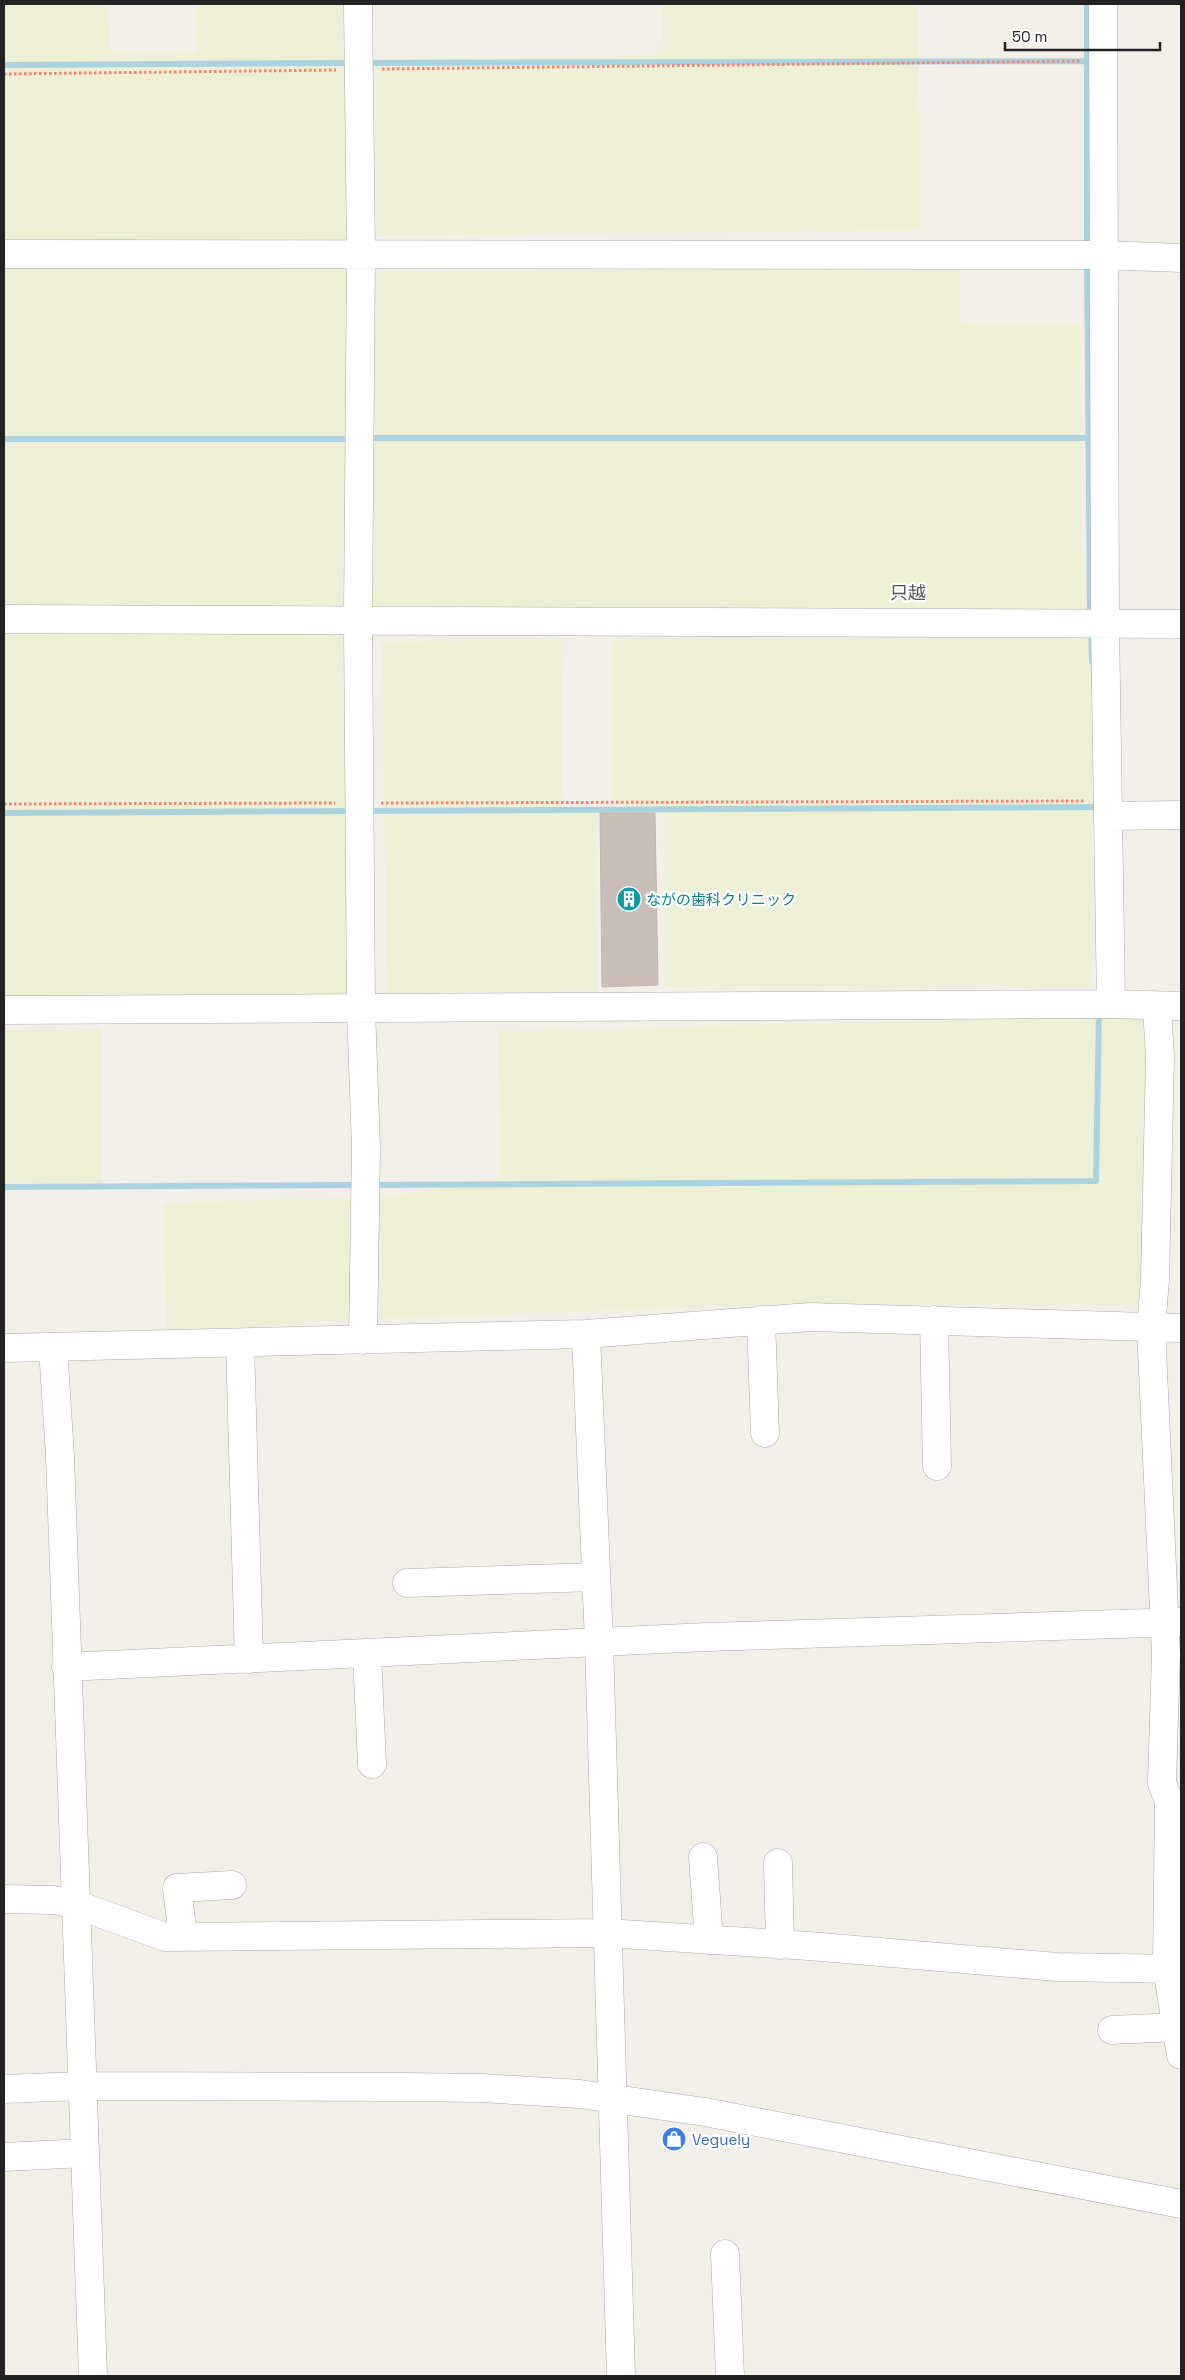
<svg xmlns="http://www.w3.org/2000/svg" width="1185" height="2380" font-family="'Space Grotesk','Noto Sans JP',sans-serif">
<rect width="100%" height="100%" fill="#f2efe9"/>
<path fill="#eef0d5" d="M 4,4 L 109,4 L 110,52 L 197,52 L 196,4 L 346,4 L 350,241 L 4,244 Z
M 662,4 L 918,4 L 920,230 L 377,236 L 375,59 L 663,56 Z
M 4,263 L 347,263 L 347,606 L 4,606 Z
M 959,266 L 960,323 L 1081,324 L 1082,609 L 371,606 L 369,272 Z
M 347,630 L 348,994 L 4,995 L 4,631 Z
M 1092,637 L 1092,987 L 664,987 L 664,805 L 613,805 L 613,638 Z
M 561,639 L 563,810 L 596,809 L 598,991 L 387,993 L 382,642 Z
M 1146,1015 L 1143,1305 L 783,1304 L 379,1319 L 376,1199 L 500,1178 L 498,1031 Z
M 102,1028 L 102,1183 L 4,1183 L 4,1029 Z
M 351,1198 L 355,1319 L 167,1333 L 163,1203 Z"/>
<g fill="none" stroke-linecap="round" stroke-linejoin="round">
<path stroke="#aad3df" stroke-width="6" d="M 366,63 L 1087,61
M 4,65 L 353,63
M 1087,247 L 1087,4
M 1087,260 L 1090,617
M 365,438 L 1090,438
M 4,439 L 352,439
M 1091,630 L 1092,662
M 367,811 L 1098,807
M 4,813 L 354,811
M 373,1185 L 1096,1181 L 1099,1010
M 4,1187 L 360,1185"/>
</g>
<path fill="#c7bfb8" stroke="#c4b6ab" d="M 600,813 L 655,813 L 658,985 L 602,987 Z"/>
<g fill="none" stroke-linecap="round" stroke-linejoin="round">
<defs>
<path id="minor" d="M 358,4 L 361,253 L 358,620 L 361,1009 L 366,1147 L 363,1340
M 1103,4 L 1105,624 L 1111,1004
M 4,254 L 1104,255 L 1181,258
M 4,619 L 1181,624
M 1109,816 L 1181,815
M 1157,1007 L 1160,1057 L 1155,1280 L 1151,1327 L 1166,1654 L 1162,1783 L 1169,1801 L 1167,1968 L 1181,2055
M 4,1010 L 1111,1004 L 1181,1006
M 761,1320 L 765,1433
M 934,1320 L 937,1466
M 586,1334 L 599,1642 L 621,2376
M 240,1343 L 249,1659
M 4,1348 L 586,1334 L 810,1317 L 1181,1328
M 53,1348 L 60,1456 L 93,2376
M 407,1583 L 596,1577
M 367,1653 L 372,1764
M 66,1667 L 707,1637 L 1181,1622
M 703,1857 L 709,1940
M 778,1863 L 780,1945
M 4,1899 L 53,1900 L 75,1904 L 165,1937 L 606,1933 L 809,1946 L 1057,1967 L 1181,1969
M 183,1937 L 177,1888 L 232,1885
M 1112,2030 L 1177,2027
M 4,2089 L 82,2086 L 404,2087 L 481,2088 L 580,2094 L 705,2112 L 1181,2204
M 4,2157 L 84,2153
M 725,2254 L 730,2376"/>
</defs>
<use href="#minor" stroke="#a9a9a9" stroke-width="29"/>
<path stroke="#fa8072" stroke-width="3" stroke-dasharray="2.5 2.5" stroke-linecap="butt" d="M 382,69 L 1081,61
M 4,74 L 336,70
M 381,803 L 1085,801
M 4,804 L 335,803"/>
<use href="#minor" stroke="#fff" stroke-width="28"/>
</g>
<defs>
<symbol id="building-disc" viewBox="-11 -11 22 22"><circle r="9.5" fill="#0f9aa8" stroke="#fff"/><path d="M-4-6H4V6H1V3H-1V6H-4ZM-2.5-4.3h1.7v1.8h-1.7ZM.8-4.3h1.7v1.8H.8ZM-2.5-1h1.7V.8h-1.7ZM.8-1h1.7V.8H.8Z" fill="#fff"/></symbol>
<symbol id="shop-disc" viewBox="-11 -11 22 22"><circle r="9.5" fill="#3f7fe0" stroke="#fff"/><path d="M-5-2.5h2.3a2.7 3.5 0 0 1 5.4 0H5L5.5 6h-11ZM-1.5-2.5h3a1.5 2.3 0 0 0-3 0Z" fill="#fff"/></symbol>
</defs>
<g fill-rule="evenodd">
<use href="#building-disc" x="615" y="885" width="28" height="28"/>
<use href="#shop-disc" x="660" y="2125" width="28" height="28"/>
</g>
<g text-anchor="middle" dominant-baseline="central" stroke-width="4.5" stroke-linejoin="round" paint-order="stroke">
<g font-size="15" fill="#0d838f" stroke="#fff" text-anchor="start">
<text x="646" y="899">ながの歯科クリニック</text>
</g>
<g font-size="15" fill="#366cbe" stroke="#fff" text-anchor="start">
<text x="692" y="2139">Veguely</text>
</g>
<g font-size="18" fill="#555" stroke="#fff">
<text x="908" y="592">只越</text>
</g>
</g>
<rect width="1185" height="2380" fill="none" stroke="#222222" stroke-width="10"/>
<path d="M1005 42v8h155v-8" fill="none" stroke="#222222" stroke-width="2.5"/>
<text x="1012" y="42" font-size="15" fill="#222222" stroke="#ffffff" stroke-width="4" paint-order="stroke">50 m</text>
</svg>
